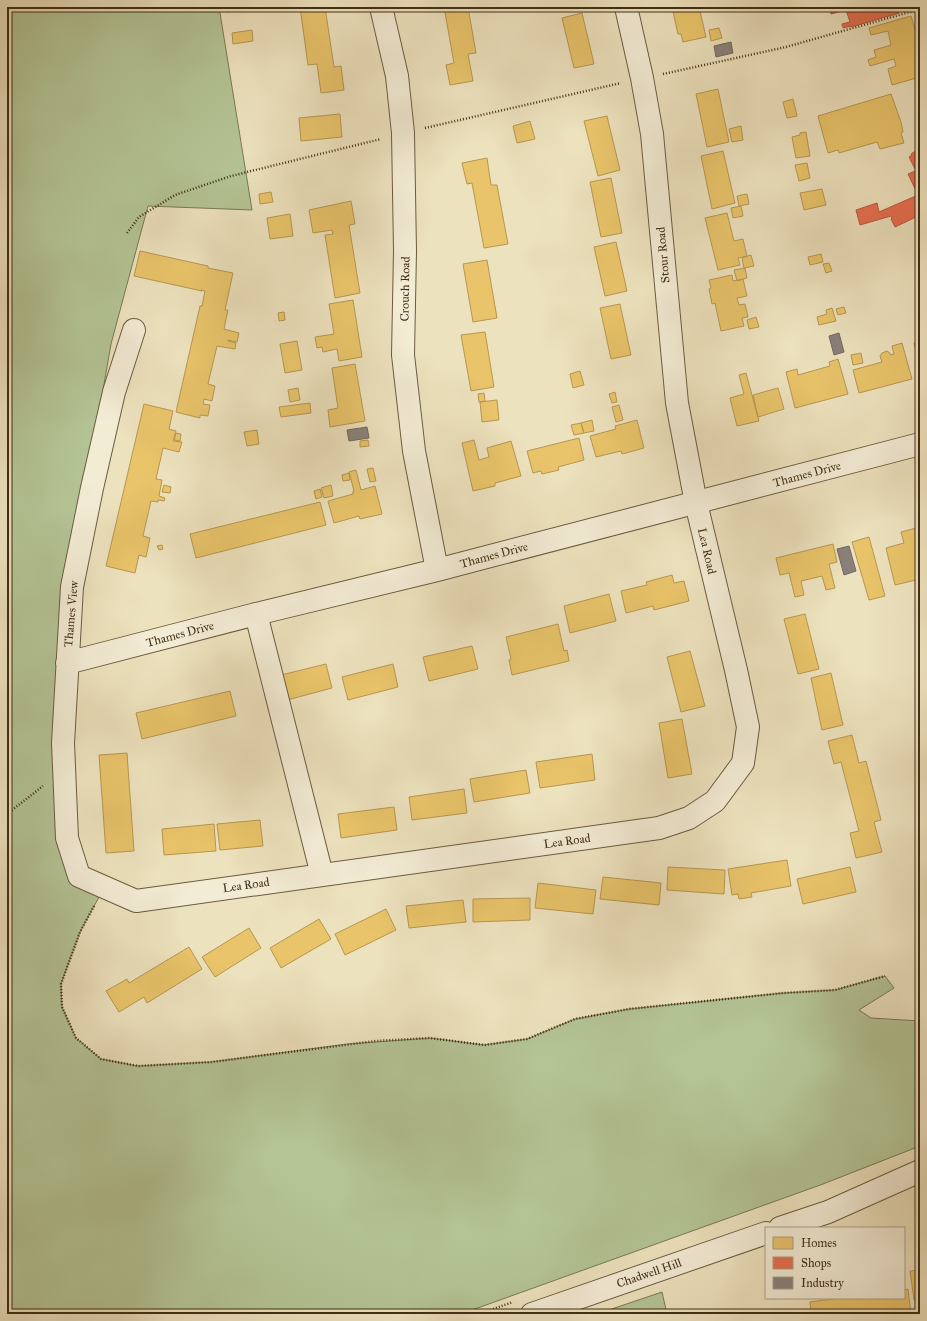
<svg xmlns="http://www.w3.org/2000/svg" width="927" height="1321" font-family="'IM FELL Great Primer',serif">
<rect width="100%" height="100%" fill="#ede2be"/>
<filter id="stains"><feTurbulence type="fractalNoise" baseFrequency=".005" numOctaves="4"/><feColorMatrix values="0 0 0 0 .2 0 0 0 0 .09 0 0 0 0 .02 0 0 0 .5 -.17"/></filter>
<radialGradient id="worn" r=".72"><stop offset=".6" stop-color="#630" stop-opacity="0"/><stop offset="1" stop-color="#630" stop-opacity=".3"/></radialGradient>
<path fill="#b4c495" stroke="#7a7955" d="M 7,7 L 219,7 L 252,210 L 148,206 L 111,344 L 86,488 L 67,663 L 79,876 L 104,888 L 80,932 L 61,984 L 62,1007 L 76,1038 L 101,1059 L 138,1066 L 211,1062 L 348,1044 L 402,1040 L 430,1038 L 484,1045 L 527,1039 L 575,1019 L 629,1009 L 783,993 L 835,990 L 885,976 L 894,988 L 859,1010 L 871,1018 L 920,1021 L 920,1146 L 823,1184 L 461,1314 L 7,1314 Z
M 662,1292 L 667,1314 L 597,1314 Z"/>
<path fill="#e9c46a" stroke="#b79750" d="M 225,7 L 247,7 L 247,9 L 226,12 Z
M 300,7 L 325,7 L 334,67 L 341,66 L 344,90 L 321,93 L 317,64 L 308,65 Z
M 444,7 L 468,7 L 476,53 L 468,54 L 473,81 L 450,85 L 446,65 L 454,63 Z
M 672,7 L 711,7 L 711,9 L 700,11 L 706,37 L 683,42 L 681,34 L 678,34 Z
M 582,13 L 594,64 L 574,68 L 562,18 Z
M 911,16 L 920,46 L 920,77 L 892,85 L 888,69 L 896,66 L 894,59 L 870,66 L 868,60 L 876,57 L 874,50 L 891,45 L 888,31 L 871,35 L 869,28 Z
M 719,28 L 722,38 L 711,41 L 709,30 Z
M 252,30 L 253,41 L 233,44 L 232,33 Z
M 718,89 L 729,142 L 707,147 L 696,94 Z
M 891,94 L 901,122 L 903,132 L 901,133 L 904,143 L 880,149 L 877,142 L 839,153 L 838,150 L 828,153 L 818,116 Z
M 793,99 L 797,116 L 787,118 L 783,102 Z
M 340,114 L 342,137 L 301,141 L 299,118 Z
M 607,116 L 620,170 L 598,176 L 584,121 Z
M 530,121 L 535,139 L 517,143 L 513,126 Z
M 741,126 L 743,140 L 732,142 L 729,129 Z
M 806,132 L 810,156 L 796,158 L 792,137 L 800,135 L 800,133 Z
M 723,151 L 735,203 L 712,209 L 701,156 Z
M 487,158 L 491,185 L 497,185 L 508,244 L 484,248 L 472,183 L 467,184 L 462,163 Z
M 807,163 L 810,178 L 799,181 L 795,165 Z
M 611,178 L 622,233 L 601,237 L 590,182 Z
M 822,189 L 826,205 L 804,210 L 800,193 Z
M 271,192 L 273,202 L 260,204 L 259,194 Z
M 747,194 L 749,204 L 739,206 L 737,196 Z
M 351,201 L 355,224 L 349,225 L 360,293 L 335,298 L 325,235 L 333,234 L 332,230 L 313,233 L 309,210 Z
M 741,206 L 743,216 L 733,218 L 731,208 Z
M 727,213 L 734,241 L 743,239 L 747,256 L 738,258 L 740,265 L 718,270 L 705,218 Z
M 290,214 L 293,236 L 270,239 L 267,218 Z
M 616,242 L 627,291 L 605,296 L 594,247 Z
M 140,251 L 208,266 L 208,268 L 233,273 L 225,310 L 228,310 L 224,329 L 239,333 L 237,342 L 228,340 L 228,341 L 236,343 L 235,349 L 217,346 L 208,384 L 215,386 L 212,401 L 204,399 L 203,404 L 210,405 L 208,416 L 200,415 L 200,418 L 176,412 L 200,306 L 202,306 L 205,291 L 201,290 L 202,291 L 134,276 Z
M 821,254 L 823,262 L 810,265 L 808,257 Z
M 751,255 L 754,266 L 744,268 L 742,258 Z
M 487,260 L 497,318 L 473,322 L 463,264 Z
M 829,263 L 832,271 L 826,273 L 823,264 Z
M 745,268 L 747,278 L 737,281 L 734,270 Z
M 732,275 L 733,281 L 743,279 L 747,296 L 737,298 L 739,305 L 745,304 L 748,317 L 742,318 L 744,326 L 721,331 L 715,303 L 712,304 L 709,289 L 711,288 L 709,280 Z
M 353,300 L 362,357 L 339,361 L 337,349 L 323,352 L 322,347 L 317,348 L 315,337 L 334,334 L 329,304 Z
M 620,304 L 631,355 L 611,359 L 600,308 Z
M 844,307 L 846,313 L 838,315 L 836,309 Z
M 832,308 L 836,321 L 819,325 L 817,317 L 827,314 L 826,310 Z
M 284,312 L 285,320 L 279,321 L 278,313 Z
M 756,317 L 759,327 L 749,329 L 747,320 Z
M 485,332 L 494,387 L 471,391 L 461,335 Z
M 297,341 L 302,370 L 285,373 L 280,344 Z
M 920,342 L 920,368 L 914,343 Z
M 902,343 L 912,379 L 859,393 L 853,370 L 882,362 L 880,356 L 882,353 L 887,351 L 890,353 L 891,355 L 894,354 L 892,346 Z
M 861,353 L 863,363 L 853,365 L 851,355 Z
M 838,359 L 848,394 L 795,408 L 786,372 L 797,369 L 798,375 L 830,366 L 829,362 Z
M 355,364 L 365,421 L 330,427 L 328,410 L 338,408 L 332,368 Z
M 580,371 L 584,385 L 573,388 L 570,374 Z
M 746,373 L 759,421 L 737,426 L 730,398 L 744,394 L 739,375 Z
M 298,388 L 300,400 L 290,402 L 288,390 Z
M 778,388 L 784,409 L 758,417 L 753,395 Z
M 615,392 L 617,402 L 612,403 L 609,394 Z
M 484,393 L 485,401 L 479,402 L 478,394 Z
M 497,400 L 499,420 L 482,422 L 480,402 Z
M 310,403 L 311,413 L 281,417 L 279,407 Z
M 144,404 L 173,411 L 169,429 L 176,431 L 173,441 L 182,442 L 179,452 L 163,448 L 156,479 L 162,480 L 159,496 L 165,498 L 164,501 L 158,500 L 158,502 L 151,501 L 143,536 L 150,538 L 146,557 L 139,555 L 135,573 L 106,566 Z
M 619,405 L 623,420 L 616,422 L 612,407 Z
M 592,420 L 594,431 L 584,433 L 581,423 Z
M 637,420 L 644,448 L 622,454 L 621,451 L 596,457 L 590,436 L 616,429 L 615,426 Z
M 581,423 L 584,433 L 574,435 L 571,425 Z
M 257,430 L 259,444 L 247,446 L 244,432 Z
M 176,433 L 181,434 L 180,441 L 174,440 Z
M 579,438 L 584,460 L 558,467 L 559,470 L 542,474 L 541,471 L 533,473 L 527,451 Z
M 368,440 L 369,446 L 360,447 L 360,441 Z
M 474,440 L 479,460 L 489,457 L 487,448 L 511,441 L 521,476 L 495,483 L 495,486 L 473,491 L 462,443 Z
M 373,468 L 376,481 L 370,482 L 367,469 Z
M 356,470 L 361,490 L 375,486 L 382,514 L 360,519 L 359,516 L 334,523 L 328,501 L 353,494 L 353,491 L 354,491 L 349,472 Z
M 349,473 L 350,480 L 343,481 L 342,475 Z
M 164,485 L 171,487 L 170,493 L 162,492 Z
M 331,485 L 333,496 L 324,498 L 321,488 Z
M 320,489 L 322,497 L 316,499 L 314,491 Z
M 320,502 L 326,525 L 196,558 L 190,534 Z
M 920,527 L 920,579 L 895,585 L 886,548 L 904,543 L 901,532 Z
M 869,537 L 885,596 L 869,600 L 852,542 Z
M 833,544 L 837,562 L 829,564 L 835,588 L 826,590 L 822,576 L 801,581 L 804,595 L 795,597 L 789,573 L 780,575 L 776,558 Z
M 162,545 L 163,549 L 159,550 L 157,546 Z
M 672,575 L 674,583 L 684,581 L 689,601 L 654,610 L 653,606 L 626,613 L 621,591 L 647,585 L 646,582 Z
M 609,594 L 616,621 L 570,633 L 564,606 Z
M 805,614 L 819,669 L 798,674 L 784,619 Z
M 558,624 L 564,651 L 567,650 L 569,661 L 512,675 L 509,660 L 511,659 L 506,637 Z
M 472,646 L 478,669 L 429,681 L 423,657 Z
M 690,651 L 705,706 L 681,712 L 667,657 Z
M 326,664 L 332,688 L 287,700 L 281,675 Z
M 393,664 L 398,687 L 348,700 L 342,677 Z
M 831,673 L 843,725 L 822,730 L 811,678 Z
M 230,691 L 236,716 L 142,739 L 136,713 Z
M 682,719 L 692,774 L 668,778 L 659,723 Z
M 852,735 L 859,763 L 866,761 L 881,820 L 874,822 L 882,852 L 856,858 L 850,833 L 859,831 L 841,762 L 834,764 L 828,741 Z
M 127,753 L 134,851 L 106,853 L 99,755 Z
M 592,754 L 595,780 L 540,788 L 536,762 Z
M 526,770 L 530,793 L 474,802 L 470,779 Z
M 464,789 L 467,813 L 412,820 L 409,797 Z
M 394,807 L 397,830 L 341,838 L 338,814 Z
M 260,820 L 263,846 L 220,850 L 217,824 Z
M 214,824 L 216,851 L 164,855 L 162,829 Z
M 787,860 L 791,886 L 751,893 L 752,897 L 739,899 L 738,894 L 732,895 L 728,869 Z
M 668,867 L 725,870 L 724,894 L 667,890 Z
M 850,867 L 856,892 L 803,904 L 797,879 Z
M 603,877 L 661,883 L 659,905 L 600,899 Z
M 538,883 L 596,890 L 593,914 L 535,908 Z
M 530,898 L 530,920 L 473,922 L 473,899 Z
M 463,900 L 466,922 L 409,928 L 406,906 Z
M 386,909 L 396,930 L 345,955 L 335,934 Z
M 319,919 L 331,939 L 281,968 L 270,948 Z
M 249,928 L 261,948 L 215,977 L 202,957 Z
M 189,947 L 202,969 L 147,1003 L 144,997 L 119,1012 L 106,991 L 127,979 L 129,983 Z
M 920,1270 L 920,1299 L 914,1300 L 910,1271 Z
M 908,1289 L 911,1314 L 811,1314 L 810,1302 L 840,1298 L 904,1298 L 904,1290 Z
M 807,1310 L 807,1314 L 779,1314 Z"/>
<path fill="#e76f51" stroke="#b55c3f" d="M 829,7 L 899,7 L 899,8 L 898,9 L 899,13 L 851,27 L 851,26 L 843,28 L 842,24 L 850,22 L 846,10 L 831,14 Z
M 920,148 L 920,168 L 919,167 L 915,169 L 909,157 L 912,155 L 911,154 Z
M 920,169 L 920,211 L 915,213 L 916,217 L 895,227 L 891,219 L 892,218 L 891,216 L 860,225 L 856,210 L 877,203 L 879,212 L 918,195 L 908,174 Z"/>
<path fill="#8a817c" stroke="#74685d" d="M 731,42 L 733,53 L 716,57 L 714,46 Z
M 839,333 L 844,352 L 834,355 L 829,336 Z
M 367,427 L 369,438 L 349,441 L 347,430 Z
M 849,546 L 856,571 L 844,575 L 837,549 Z"/>
<g fill="none" stroke-linecap="round" stroke-linejoin="round">
<defs>
<path id="minor" d="M 381,7 L 397,76 L 403,133 L 405,251 L 403,355 L 414,451 L 437,570
M 134,330 L 114,392 L 92,488 L 72,587 L 63,743 L 67,838 L 79,876 L 136,901 L 659,828 L 689,818 L 715,801 L 743,763 L 748,727 L 736,670 L 696,503 L 677,403 L 652,134 L 642,78 L 626,7
M 256,614 L 322,875
M 67,663 L 256,614 L 437,570 L 920,444"/>
<path id="tertiary" d="M 780,1228 L 828,1212 L 920,1171
M 532,1314 L 766,1233"/>
</defs>
<use href="#minor" stroke="#6c5b3f" stroke-width="24"/>
<use href="#tertiary" stroke="#6c5b3f" stroke-width="24"/>
<path stroke="#412e15" stroke-width="2.5" stroke-dasharray="1 2" stroke-linecap="butt" d="M 663,74 L 786,47 L 920,9
M 425,128 L 621,83
M 127,233 L 139,217 L 175,195 L 231,176 L 381,139
M 7,814 L 43,786
M 94,906 L 80,932 L 61,984 L 62,1007 L 76,1038 L 101,1059 L 138,1066 L 211,1062 L 376,1041 L 430,1038 L 484,1045 L 527,1039 L 575,1019 L 629,1009 L 783,993 L 835,990 L 885,976
M 479,1314 L 513,1302"/>
<use href="#minor" stroke="#f3ecd5" stroke-width="22"/>
<use href="#tertiary" stroke="#f3ecd5" stroke-width="22"/>
</g>
<g text-anchor="middle" dominant-baseline="central" stroke-width="4" stroke-linejoin="round" paint-order="stroke">
<g font-size="12" fill="#412e15" stroke="#f3ecd5">
<text transform="translate(663 255) rotate(-95)">Stour Road</text>
<text transform="translate(405 289) rotate(-89)">Crouch Road</text>
<text transform="translate(807 474) rotate(-15)">Thames Drive</text>
<text transform="translate(707 551) rotate(77)">Lea Road</text>
<text transform="translate(494 555) rotate(-15)">Thames Drive</text>
<text transform="translate(71 614) rotate(-85)">Thames View</text>
<text transform="translate(180 634) rotate(-15)">Thames Drive</text>
<text transform="translate(567 841) rotate(-8)">Lea Road</text>
<text transform="translate(246 885) rotate(-8)">Lea Road</text>
<text transform="translate(649 1273) rotate(-19)">Chadwell Hill</text>
</g>
</g>
<rect width="927" height="1321" fill="none" stroke="#ede2be" stroke-width="24"/>
<rect x="8" y="8" width="911" height="1305" fill="none" stroke="#412e15" stroke-width="2"/>
<rect x="12" y="12" width="903" height="1297" fill="none" stroke="#412e15"/>
<rect x="765" y="1227" width="140" height="72" fill="#f3ecd5" stroke="#aca088"/>
<rect x="773" y="1237" width="20" height="12" fill="#e9c46a" stroke="#aca088"/>
<text x="801" y="1247" font-size="12" fill="#412e15">Homes</text>
<rect x="773" y="1257" width="20" height="12" fill="#e76f51" stroke="#aca088"/>
<text x="801" y="1267" font-size="12" fill="#412e15">Shops</text>
<rect x="773" y="1277" width="20" height="12" fill="#8a817c" stroke="#aca088"/>
<text x="801" y="1287" font-size="12" fill="#412e15">Industry</text>
<rect width="100%" height="100%" filter="url(#stains)"/>
<rect width="100%" height="100%" fill="url(#worn)"/>
</svg>
